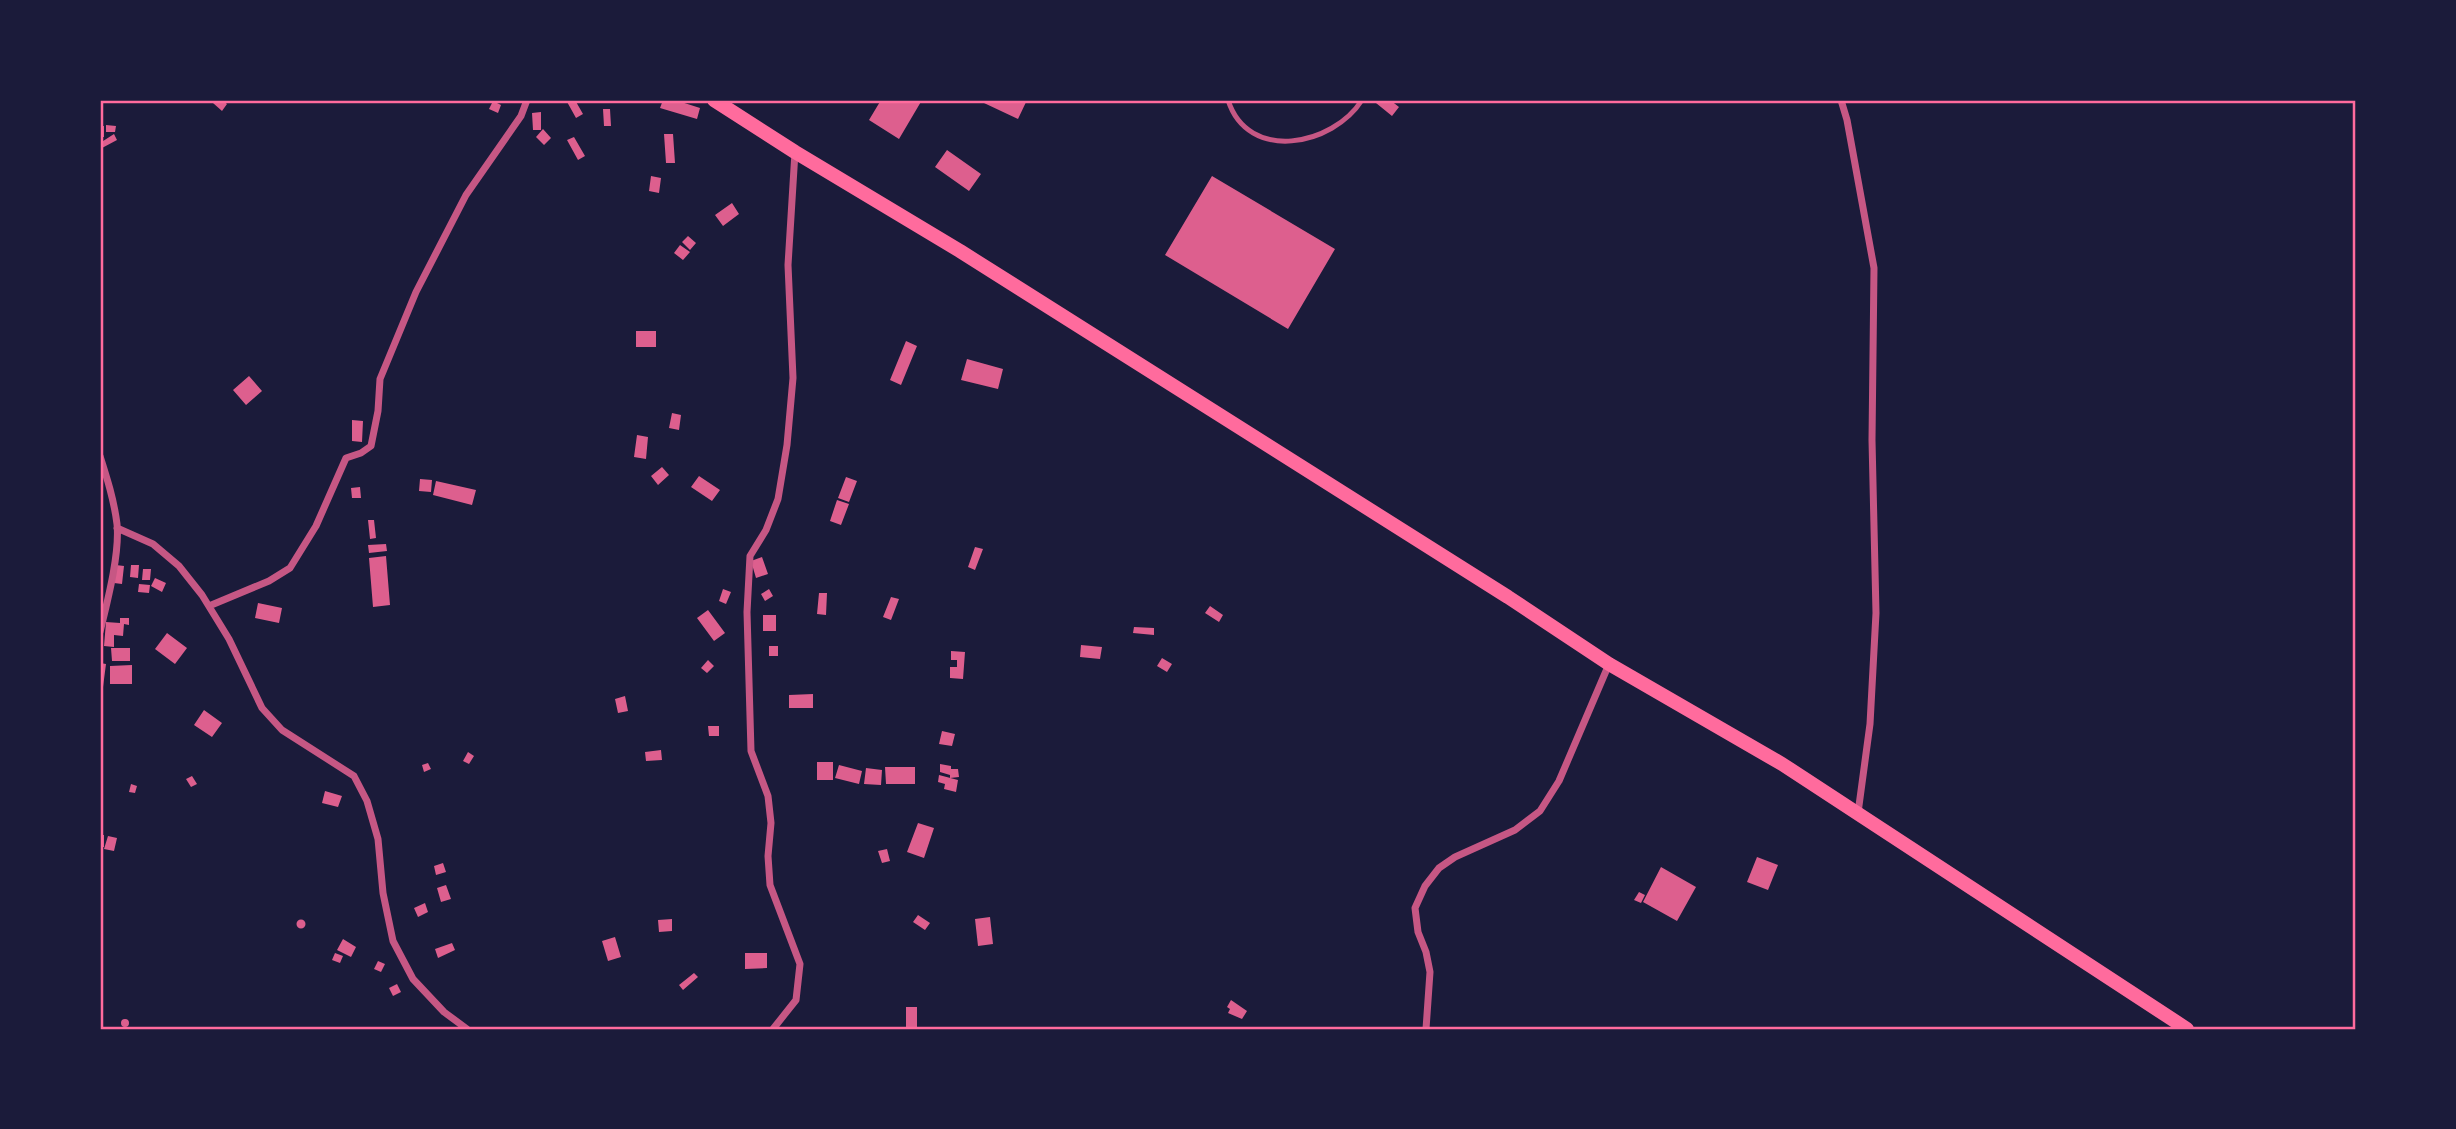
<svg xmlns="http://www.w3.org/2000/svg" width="2456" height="1129" font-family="'Nunito Sans',sans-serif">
<rect width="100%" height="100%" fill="#1b1b3a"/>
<path fill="#dd5f8e" d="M 215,100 L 222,100 L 227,104 L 222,111 L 213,103 Z
M 566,100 L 575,100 L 583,114 L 576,118 Z
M 663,100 L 675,100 L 700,108 L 697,119 L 660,108 Z
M 881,100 L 922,100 L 899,139 L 869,120 Z
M 986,100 L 1027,100 L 1018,119 L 984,103 Z
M 1379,100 L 1390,100 L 1399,107 L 1392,116 L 1376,103 Z
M 493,101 L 501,105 L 498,113 L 489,109 Z
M 603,109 L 610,109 L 611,126 L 604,126 Z
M 541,112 L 541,130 L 533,130 L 532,113 Z
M 106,125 L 116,126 L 115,132 L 106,132 Z
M 100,126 L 104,126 L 104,137 L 100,137 Z
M 543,129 L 551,138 L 544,145 L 536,137 Z
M 114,134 L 117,140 L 102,148 L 100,143 Z
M 664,134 L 673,134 L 675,163 L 666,163 Z
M 574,137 L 585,156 L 578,160 L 567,140 Z
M 947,150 L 981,174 L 969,191 L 935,167 Z
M 651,176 L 661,178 L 659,193 L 649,191 Z
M 1212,176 L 1335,249 L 1288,329 L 1165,255 Z
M 732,203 L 739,214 L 723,226 L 715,215 Z
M 688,236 L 696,243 L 690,250 L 682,242 Z
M 680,245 L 690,252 L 683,260 L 674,253 Z
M 636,331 L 656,331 L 656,347 L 636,347 Z
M 906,341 L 917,346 L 901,385 L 890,380 Z
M 967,359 L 1003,369 L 998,389 L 961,380 Z
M 249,376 L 262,391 L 246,405 L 233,390 Z
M 672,413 L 681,415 L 679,430 L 669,428 Z
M 352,420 L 363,421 L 362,442 L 352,441 Z
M 637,435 L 648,437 L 646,459 L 634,457 Z
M 662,467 L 669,475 L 658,485 L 651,476 Z
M 699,476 L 720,490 L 712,501 L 691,487 Z
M 846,477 L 857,481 L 849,502 L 838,498 Z
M 420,479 L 432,480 L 431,492 L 419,491 Z
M 436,481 L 476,490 L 472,505 L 433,495 Z
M 360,487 L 361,498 L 352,498 L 351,488 Z
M 837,500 L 849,504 L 841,525 L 830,521 Z
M 368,520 L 374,520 L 376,538 L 370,539 Z
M 386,544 L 387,551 L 369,553 L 368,545 Z
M 975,547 L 983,549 L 975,570 L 968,567 Z
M 386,556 L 390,605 L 373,607 L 369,558 Z
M 762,557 L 768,574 L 756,578 L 751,561 Z
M 116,565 L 124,566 L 122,584 L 114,583 Z
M 131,565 L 139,565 L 138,578 L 130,577 Z
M 143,569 L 151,569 L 150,580 L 142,580 Z
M 155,578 L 166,583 L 162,592 L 151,586 Z
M 139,584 L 150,585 L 149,593 L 138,592 Z
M 723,589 L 731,592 L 726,604 L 719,601 Z
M 769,589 L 773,596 L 765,601 L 761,594 Z
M 819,593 L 827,593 L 826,615 L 817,614 Z
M 891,597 L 899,599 L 891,620 L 883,617 Z
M 258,603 L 282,608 L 279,623 L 255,618 Z
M 1210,606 L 1223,615 L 1219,622 L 1205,613 Z
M 708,610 L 725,633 L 714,641 L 697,618 Z
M 763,615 L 776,615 L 776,631 L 763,631 Z
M 120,618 L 129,618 L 129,625 L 124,624 L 123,636 L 114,635 L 114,647 L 104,646 L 106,622 L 120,623 Z
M 1134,627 L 1154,628 L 1154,635 L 1133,633 Z
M 167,633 L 187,648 L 175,664 L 155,649 Z
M 1081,645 L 1102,647 L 1100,659 L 1080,657 Z
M 769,646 L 778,646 L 778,656 L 769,656 Z
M 111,648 L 130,648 L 130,661 L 112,661 Z
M 951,651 L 965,652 L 963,679 L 950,678 L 950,667 L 957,667 L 957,660 L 951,660 Z
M 1162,658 L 1172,664 L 1167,672 L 1157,666 Z
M 708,660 L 714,666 L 707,673 L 701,668 Z
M 100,663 L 106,664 L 103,687 L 100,686 Z
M 132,665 L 132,684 L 110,684 L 110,666 Z
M 813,694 L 813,708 L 789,708 L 789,695 Z
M 625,696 L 628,711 L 618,713 L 615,699 Z
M 204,710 L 222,723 L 212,737 L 194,725 Z
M 708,726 L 719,726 L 719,736 L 709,736 Z
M 942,731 L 955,734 L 952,746 L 939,744 Z
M 661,750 L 662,760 L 646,761 L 645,752 Z
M 468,752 L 474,756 L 469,764 L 463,761 Z
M 817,762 L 833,762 L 833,780 L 817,780 Z
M 428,763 L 431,769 L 424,772 L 422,765 Z
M 940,764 L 951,766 L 951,769 L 958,769 L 959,777 L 950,778 L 950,775 L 940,772 Z
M 839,765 L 862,771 L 859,784 L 835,778 Z
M 885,767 L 915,767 L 915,784 L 886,784 Z
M 866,768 L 882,770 L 881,785 L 864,784 Z
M 939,775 L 958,780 L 956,792 L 944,789 L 945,784 L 938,782 Z
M 192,776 L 197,784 L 191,787 L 186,779 Z
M 131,784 L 137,786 L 135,793 L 129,792 Z
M 325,791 L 342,796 L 338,807 L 322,803 Z
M 918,823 L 934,828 L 924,858 L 907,852 Z
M 100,835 L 104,835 L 104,847 L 100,847 Z
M 108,836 L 117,838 L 114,851 L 104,849 Z
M 887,849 L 890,861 L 882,863 L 878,851 Z
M 1757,857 L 1778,865 L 1768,890 L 1747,882 Z
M 443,863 L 446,872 L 436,875 L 434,866 Z
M 1661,867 L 1696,887 L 1677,921 L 1643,902 Z
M 446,885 L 451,899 L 441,902 L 437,888 Z
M 1639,892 L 1645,895 L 1641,903 L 1634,900 Z
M 425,903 L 428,912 L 418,917 L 414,908 Z
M 918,915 L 930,923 L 925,930 L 913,922 Z
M 990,917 L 993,944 L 978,946 L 975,919 Z
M 672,919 L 672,931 L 659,932 L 658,920 Z
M296.5 924a4.5 4.5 0 1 1 9 0a4.5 4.5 0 1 1-9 0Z
M 615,937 L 621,957 L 608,961 L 602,941 Z
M 343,939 L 356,947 L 351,957 L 337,950 Z
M 452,943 L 455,950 L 438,958 L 435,949 Z
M 335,953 L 343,956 L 340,963 L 332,960 Z
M 745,953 L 767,953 L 767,968 L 745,969 Z
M 378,961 L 385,964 L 381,972 L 374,969 Z
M 694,973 L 698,977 L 683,990 L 679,985 Z
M 397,984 L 401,992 L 393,996 L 389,988 Z
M 1231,1000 L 1247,1011 L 1242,1019 L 1228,1013 L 1230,1009 L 1227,1007 Z
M 906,1007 L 917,1007 L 917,1029 L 906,1029 Z
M121 1023a4 4 0 1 1 8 0a4 4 0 1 1-8 0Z"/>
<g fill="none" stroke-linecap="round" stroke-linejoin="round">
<path stroke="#c65784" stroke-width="5" d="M 1228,100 C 1248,163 1333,146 1362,100"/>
<path stroke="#c65784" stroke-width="7" d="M 1841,100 L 1847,120 L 1874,268 L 1872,440 L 1876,613 L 1870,724 L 1858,813
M 100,456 C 107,478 114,500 117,524 C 120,554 107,603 100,632
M 117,528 L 153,544 L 179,566 L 202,595 L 229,639 L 262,708 L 282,730 L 354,776 L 367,801 L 378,839 L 383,893 L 393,941 L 413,979 L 444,1012 L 467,1029
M 209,606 L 269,581 L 290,568 L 316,526 L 346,458 L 361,453 L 371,446 L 378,411 L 380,379 L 416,292 L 466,195 L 521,116 L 527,100
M 773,1029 L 796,1000 L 800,964 L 770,885 L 768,856 L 771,823 L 768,796 L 751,751 L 747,612 L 750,556 L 766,530 L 778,499 L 787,445 L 793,378 L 788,265 L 795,152
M 1426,1029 L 1430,972 L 1426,952 L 1418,932 L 1415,908 L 1425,886 L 1439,868 L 1455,857 L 1515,830 L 1540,811 L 1559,781 L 1609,664"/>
<path stroke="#ff6b9d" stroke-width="14" d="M 714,100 L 795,152 L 960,251 L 1508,597 L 1609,664 L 1782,764 L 2187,1029"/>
</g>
<rect width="2456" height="1129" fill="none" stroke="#1b1b3a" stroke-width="203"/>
<rect x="102" y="102" width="2252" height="926" fill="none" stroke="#ff6b9d" stroke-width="2.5"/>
</svg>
